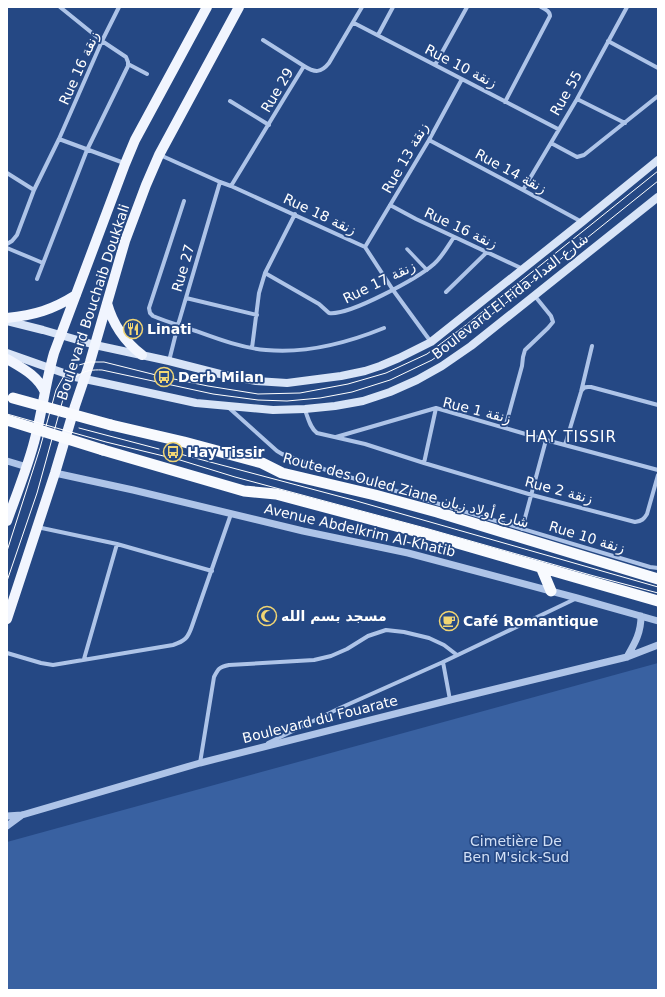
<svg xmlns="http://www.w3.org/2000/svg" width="665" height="997" font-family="'DejaVu Sans','Noto Naskh Arabic',sans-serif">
<rect width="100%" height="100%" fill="#254884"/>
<path fill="#3961a1" d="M 658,663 L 658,990 L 7,990 L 7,842 Z"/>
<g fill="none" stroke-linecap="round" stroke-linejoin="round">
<path stroke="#aec4e8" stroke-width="3.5" d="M 407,249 L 427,270"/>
<path stroke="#aec4e8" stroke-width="4" d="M 354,23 L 558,129
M 378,35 L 393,7
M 263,40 L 304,66
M 608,41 L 658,68
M 128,64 L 147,74
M 435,65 L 467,7
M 577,99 L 625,123
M 230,101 L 269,125
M 505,102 L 550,16 C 550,11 545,9 541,7
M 59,139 L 124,163
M 429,140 L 523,190 L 582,222
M 551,143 L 577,157 L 584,155 L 658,96
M 160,155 L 220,182 L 231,186 L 365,247 L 393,290 L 431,342
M 7,173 L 34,190
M 231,186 L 285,97 L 304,66 C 315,73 321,73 329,63 L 362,7
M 523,190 L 577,99 L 627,7
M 184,201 L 149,308 L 150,313 L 153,316 C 167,322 182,326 196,331 C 218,339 242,348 266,350 C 307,354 347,343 384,328
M 390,205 L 416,219 L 523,269
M 7,244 L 12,241 L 17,235 L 34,190 L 59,139 L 102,41 L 119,7
M 365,247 L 429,140 L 462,79
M 7,248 L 43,263
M 265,273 L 319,304 L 329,313 C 349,316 418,278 434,264 C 442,257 448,246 454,237
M 37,279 L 87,150 L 128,66 L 128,62 L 126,57 L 102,41 L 60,7
M 446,292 L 487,252
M 186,298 L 257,315
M 252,348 L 259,293 L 265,273 L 295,214
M 169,361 L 178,325 L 220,182
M 582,390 C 584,386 587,387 591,387 L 658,405
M 228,407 L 277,451 L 282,454 L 329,471 L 650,567 L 658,568
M 305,410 C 308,418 310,428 317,433 L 365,444 L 424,463 L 532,495 L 635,522 C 642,521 644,519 647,514 L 658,475
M 505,428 L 522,366 L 523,357 L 525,350 L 548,328 L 553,322 L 551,316 L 534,295
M 336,437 L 436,408
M 565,445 L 581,392 L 592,346
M 424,463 L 436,408 L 546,440 L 658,470
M 37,527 L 117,544 L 84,659
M 522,529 L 546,440
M 117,544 L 212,571
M 7,653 L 41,663 L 53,665 L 173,645 C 185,641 188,638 192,626 L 231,514
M 443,662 L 450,700
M 268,743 L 340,708 L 443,662 L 577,598
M 200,763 L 214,677 C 218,669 219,667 229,665 L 314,660 L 331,656 L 347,649 L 368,636 L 386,630 L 404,632 L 429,638 L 444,645 L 457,655"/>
<path stroke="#aec4e8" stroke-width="7" d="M 7,461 L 27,467
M 55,473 L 133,490 L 303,531 L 408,553 L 577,598 L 658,621
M 627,657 C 635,643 641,633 641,616
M 7,816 L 22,815 L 200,763 L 450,700 L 627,657 L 658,645
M 7,826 L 22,815"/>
<path stroke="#d8e4f7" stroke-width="8" d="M 7,321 L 43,330 L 95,345 L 169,361 L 220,374 L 256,381 L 287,383 L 341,376 L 365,371 L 380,366 L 399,358 L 431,342 L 582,222 L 658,160
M 7,353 L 75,377 L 104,383 L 196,403 L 273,410 L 305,409 L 335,406 L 363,401 L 390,392 L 417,380 L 442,366 L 471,346 L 658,197"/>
<path stroke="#f1f5fe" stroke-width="10" d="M 107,303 C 113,325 124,341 142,355
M 7,318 C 35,315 52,310 76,295
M 7,359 C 22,368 37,375 45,392
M 7,521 C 16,496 26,471 33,446 C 42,415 45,384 54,353 L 125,164 L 135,140 L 207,7
M 7,619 L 55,473 L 75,406 L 90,362 L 125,241 L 146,185 L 159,155 L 239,7"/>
<path stroke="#f8fafe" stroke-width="11" d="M 111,425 L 184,442 L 262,463 L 282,473 L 375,495 L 437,512 L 658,579
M 103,450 L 244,491 L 276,494 L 426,534 L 658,601
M 541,567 L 551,591"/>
<path stroke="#fff" stroke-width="1" d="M 7,414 L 106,442 L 180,460 L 235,477 L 425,528 L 594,576 L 658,593
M 79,428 L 159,449
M 180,454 L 353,500 L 658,587
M 7,551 L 40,448 L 56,390 L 65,374 L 68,370 L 75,366 L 90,362 L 104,362 L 164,377 L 208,386 L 258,394 L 300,393 L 348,384 L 386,373 L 427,354 L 466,325 L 658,171
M 7,581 L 37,493 L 65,392 C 74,375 83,369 102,370 L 213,394 L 258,400 L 287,401 L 320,398 L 352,392 L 390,380 L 432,360 L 471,331 L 658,181"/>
<path stroke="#f8fafe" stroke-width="11" d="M 13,398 L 111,425
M 7,420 L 103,450"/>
</g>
<defs>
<symbol id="restaurant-ring" viewBox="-11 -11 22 22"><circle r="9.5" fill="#254884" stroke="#f1d573" stroke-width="1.5"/><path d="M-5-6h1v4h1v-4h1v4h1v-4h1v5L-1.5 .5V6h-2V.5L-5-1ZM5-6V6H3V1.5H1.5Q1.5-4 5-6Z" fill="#f1d573"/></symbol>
<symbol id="bus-ring" viewBox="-11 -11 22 22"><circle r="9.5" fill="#254884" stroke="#f1d573" stroke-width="1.5"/><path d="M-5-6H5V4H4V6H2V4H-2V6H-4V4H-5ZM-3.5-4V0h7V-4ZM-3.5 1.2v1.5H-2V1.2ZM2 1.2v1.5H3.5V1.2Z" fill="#f1d573"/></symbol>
<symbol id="mosque-ring" viewBox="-11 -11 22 22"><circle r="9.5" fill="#254884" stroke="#f1d573" stroke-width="1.5"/><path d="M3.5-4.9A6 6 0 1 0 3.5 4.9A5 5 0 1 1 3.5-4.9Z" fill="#f1d573"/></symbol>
<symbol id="cafe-ring" viewBox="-11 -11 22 22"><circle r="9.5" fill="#254884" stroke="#f1d573" stroke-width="1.5"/><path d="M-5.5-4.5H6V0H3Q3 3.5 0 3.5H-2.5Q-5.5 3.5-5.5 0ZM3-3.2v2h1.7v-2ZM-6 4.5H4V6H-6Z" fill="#f1d573"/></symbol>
</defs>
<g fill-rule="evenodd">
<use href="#restaurant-ring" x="122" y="318" width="22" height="22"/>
<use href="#bus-ring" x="153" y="366" width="22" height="22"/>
<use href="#bus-ring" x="162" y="441" width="22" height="22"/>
<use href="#mosque-ring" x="256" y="605" width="22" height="22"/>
<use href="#cafe-ring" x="438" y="610" width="22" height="22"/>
</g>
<g text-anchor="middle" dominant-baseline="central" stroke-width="3.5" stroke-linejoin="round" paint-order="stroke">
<g font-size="14" fill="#fff" stroke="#254884">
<text transform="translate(461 66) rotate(27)">Rue 10 زنقة</text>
<text transform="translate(79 68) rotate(-66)">Rue 16 زنقة</text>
<text transform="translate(277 90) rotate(-59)">Rue 29</text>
<text transform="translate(566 93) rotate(-60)">Rue 55</text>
<text transform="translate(405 158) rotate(-60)">Rue 13 زنقة</text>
<text transform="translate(511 171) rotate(28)">Rue 14 زنقة</text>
<text transform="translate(320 214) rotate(25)">Rue 18 زنقة</text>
<text transform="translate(461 228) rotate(25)">Rue 16 زنقة</text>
<text transform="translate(183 268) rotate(-74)">Rue 27</text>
<text transform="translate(379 282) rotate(-26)">Rue 17 زنقة</text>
<text transform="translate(510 296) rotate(-38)">Boulevard El Fida شارع الفداء</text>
<text transform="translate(93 302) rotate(-72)">Boulevard Bouchaib Doukkali</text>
<text transform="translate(477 410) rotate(14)">Rue 1 زنقة</text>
<text transform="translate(406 490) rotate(15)">Route des Ouled Ziane شارع أولاد زيان</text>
<text transform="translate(559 490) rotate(15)">Rue 2 زنقة</text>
<text transform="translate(360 530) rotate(13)">Avenue Abdelkrim Al-Khatib</text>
<text transform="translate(587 537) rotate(17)">Rue 10 زنقة</text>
<text transform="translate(320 719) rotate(-14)">Boulevard du Fouarate</text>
</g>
<g font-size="14" font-weight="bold" fill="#fff" stroke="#254884" text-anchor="start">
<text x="147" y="329">Linati</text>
<text x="178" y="377">Derb Milan</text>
<text x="187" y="452">Hay Tissir</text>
<text x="281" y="616">مسجد بسم الله</text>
<text x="463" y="621">Café Romantique</text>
</g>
<g font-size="14" fill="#d2e0f6" stroke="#254884">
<text x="516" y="841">Cimetière De<tspan x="516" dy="16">Ben M'sick-Sud</tspan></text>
</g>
<g font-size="15" letter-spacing="1" fill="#fff" stroke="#254884">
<text x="571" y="437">HAY TISSIR</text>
</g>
</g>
<rect width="665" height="997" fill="none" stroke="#ffffff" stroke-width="16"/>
</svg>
